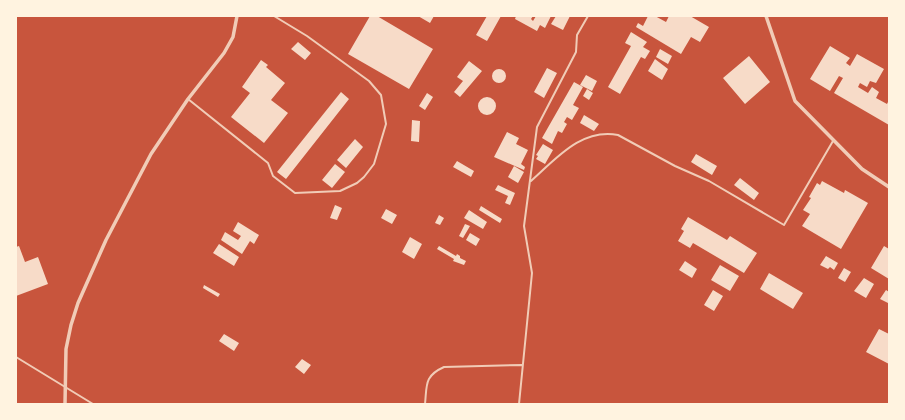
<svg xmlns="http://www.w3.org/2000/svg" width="905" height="420" font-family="Roboto,sans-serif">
<rect width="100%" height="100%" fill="#c8553d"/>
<path fill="#f7dbc8" d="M 370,16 L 377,16 L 433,49 L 409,89 L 348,54 Z
M 418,16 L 434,16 L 430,23 Z
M 487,16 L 501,16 L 487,41 L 476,35 Z
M 516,16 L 533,16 L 531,19 L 533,21 L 536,16 L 551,16 L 545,28 L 540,25 L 537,31 L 515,19 Z
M 556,16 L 570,16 L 563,30 L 551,24 Z
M 648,16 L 655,16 L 666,22 L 669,16 L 690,16 L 709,27 L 700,42 L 691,37 L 681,54 L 636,27 L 638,23 L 643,26 Z
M 631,32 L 647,42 L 643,47 L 650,51 L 645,59 L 641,57 L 620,94 L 608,87 L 631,46 L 625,43 Z
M 298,42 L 311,53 L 305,60 L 291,49 Z
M 830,46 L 850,58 L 846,63 L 850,66 L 857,54 L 884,69 L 876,83 L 870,81 L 867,87 L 860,83 L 858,87 L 868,93 L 872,87 L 879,92 L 876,98 L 887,104 L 889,100 L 889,125 L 834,93 L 843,78 L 839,76 L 830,91 L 810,79 Z
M 660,49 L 672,56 L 668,64 L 656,57 Z
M 749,56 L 770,82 L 745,104 L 723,78 Z
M 655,59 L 668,69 L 662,80 L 648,71 Z
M 261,60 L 268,65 L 266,67 L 285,83 L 271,100 L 288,113 L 264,143 L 231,117 L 250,93 L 242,87 Z
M 469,61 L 482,71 L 460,97 L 454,92 L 463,81 L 457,77 Z
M 547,68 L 557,73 L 544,98 L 534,92 Z
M492 76a7 7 0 1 1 14 0a7 7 0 1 1-14 0Z
M 586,75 L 597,81 L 592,91 L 580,85 Z
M 574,82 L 583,87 L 573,105 L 579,108 L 572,120 L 567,117 L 564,122 L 567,124 L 562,133 L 558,131 L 552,144 L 542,138 Z
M 587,89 L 593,93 L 589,100 L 583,96 Z
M 341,92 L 349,99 L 286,179 L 277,172 Z
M 427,93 L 433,97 L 425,110 L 419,106 Z
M478 106a9 9 0 1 1 18 0a9 9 0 1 1-18 0Z
M 584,115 L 599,124 L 594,131 L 580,123 Z
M 412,120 L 420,121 L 419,142 L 411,141 Z
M 507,132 L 519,138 L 516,144 L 528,150 L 521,164 L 525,167 L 524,170 L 494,157 Z
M 355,139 L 363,147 L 346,168 L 337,160 Z
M 543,144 L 553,150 L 545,164 L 536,159 L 538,156 L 536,155 Z
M 696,154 L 717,166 L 712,175 L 691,162 Z
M 457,161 L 474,171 L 471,177 L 453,167 Z
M 335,164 L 345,172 L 332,188 L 322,180 Z
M 514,166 L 524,172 L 518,183 L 508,177 Z
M 740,178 L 759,193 L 754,200 L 734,185 Z
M 822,181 L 844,193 L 845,190 L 868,203 L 841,249 L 802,226 L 810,214 L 803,210 L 811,198 L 809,197 L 817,183 L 820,185 Z
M 498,185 L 515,193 L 510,205 L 505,203 L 508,196 L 495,190 Z
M 335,205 L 342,208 L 337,220 L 330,218 Z
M 481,206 L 502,219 L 500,223 L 479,210 Z
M 386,209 L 397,215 L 392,224 L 381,218 Z
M 469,210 L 487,222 L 483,229 L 464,218 Z
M 439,215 L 444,218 L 440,225 L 435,223 Z
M 688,217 L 727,240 L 730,236 L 757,253 L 744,273 L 693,243 L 690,248 L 678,241 L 684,231 L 681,229 Z
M 238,222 L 259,235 L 254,244 L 250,241 L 242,254 L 221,240 L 225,232 L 238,240 L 241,236 L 233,231 Z
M 465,224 L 470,226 L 463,238 L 459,236 Z
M 470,233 L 480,239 L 476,246 L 466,240 Z
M 410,237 L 422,244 L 414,259 L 402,252 Z
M 219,244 L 239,257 L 234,266 L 213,253 Z
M 19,246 L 25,262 L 38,257 L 48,284 L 16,296 L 16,247 Z
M 439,246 L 456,256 L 457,254 L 460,256 L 460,258 L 466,261 L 464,265 L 453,261 L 454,259 L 437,249 Z
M 884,246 L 889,249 L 889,279 L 871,268 Z
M 826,256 L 838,263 L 834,270 L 830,267 L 828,269 L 820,265 Z
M 685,261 L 697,269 L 692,278 L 679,270 Z
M 720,265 L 739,276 L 730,291 L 711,280 Z
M 844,268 L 851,272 L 845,282 L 838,278 Z
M 769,273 L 803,293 L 793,309 L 760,289 Z
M 864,278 L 874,284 L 866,298 L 854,291 Z
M 204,285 L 220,294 L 218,297 L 203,288 Z
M 713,290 L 723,296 L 714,311 L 704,305 Z
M 886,290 L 889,292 L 888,303 L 880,299 Z
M 879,329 L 889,334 L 889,364 L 866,352 Z
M 224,334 L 239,343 L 234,351 L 219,341 Z
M 302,359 L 311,365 L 304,374 L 295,367 Z"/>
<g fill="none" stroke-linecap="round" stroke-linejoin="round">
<path stroke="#f1ccb7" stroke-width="2" d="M 188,99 L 268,163 L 273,176 L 295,193 L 340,191 L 357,183 L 364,177 L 374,164 L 386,124 L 381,95 L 369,81 L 307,36 L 274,16
M 531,181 C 556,159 581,128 618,135 L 675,166 L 709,181 L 784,225 L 833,141
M 16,357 L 93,404
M 425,404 C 427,385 424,376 444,367 L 522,365
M 519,404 L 532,273 L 524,226 L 537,127 L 576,52 L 577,35 L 588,16"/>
<path stroke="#f1ccb7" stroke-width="3.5" d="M 766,16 L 795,101 L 862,169 L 889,187
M 65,404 L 66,349 L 71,325 L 78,303 L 106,240 L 151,154 L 188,99 L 224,53 L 233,37 L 237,16"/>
</g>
<rect width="905" height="420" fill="none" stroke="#fff3e0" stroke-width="34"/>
</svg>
